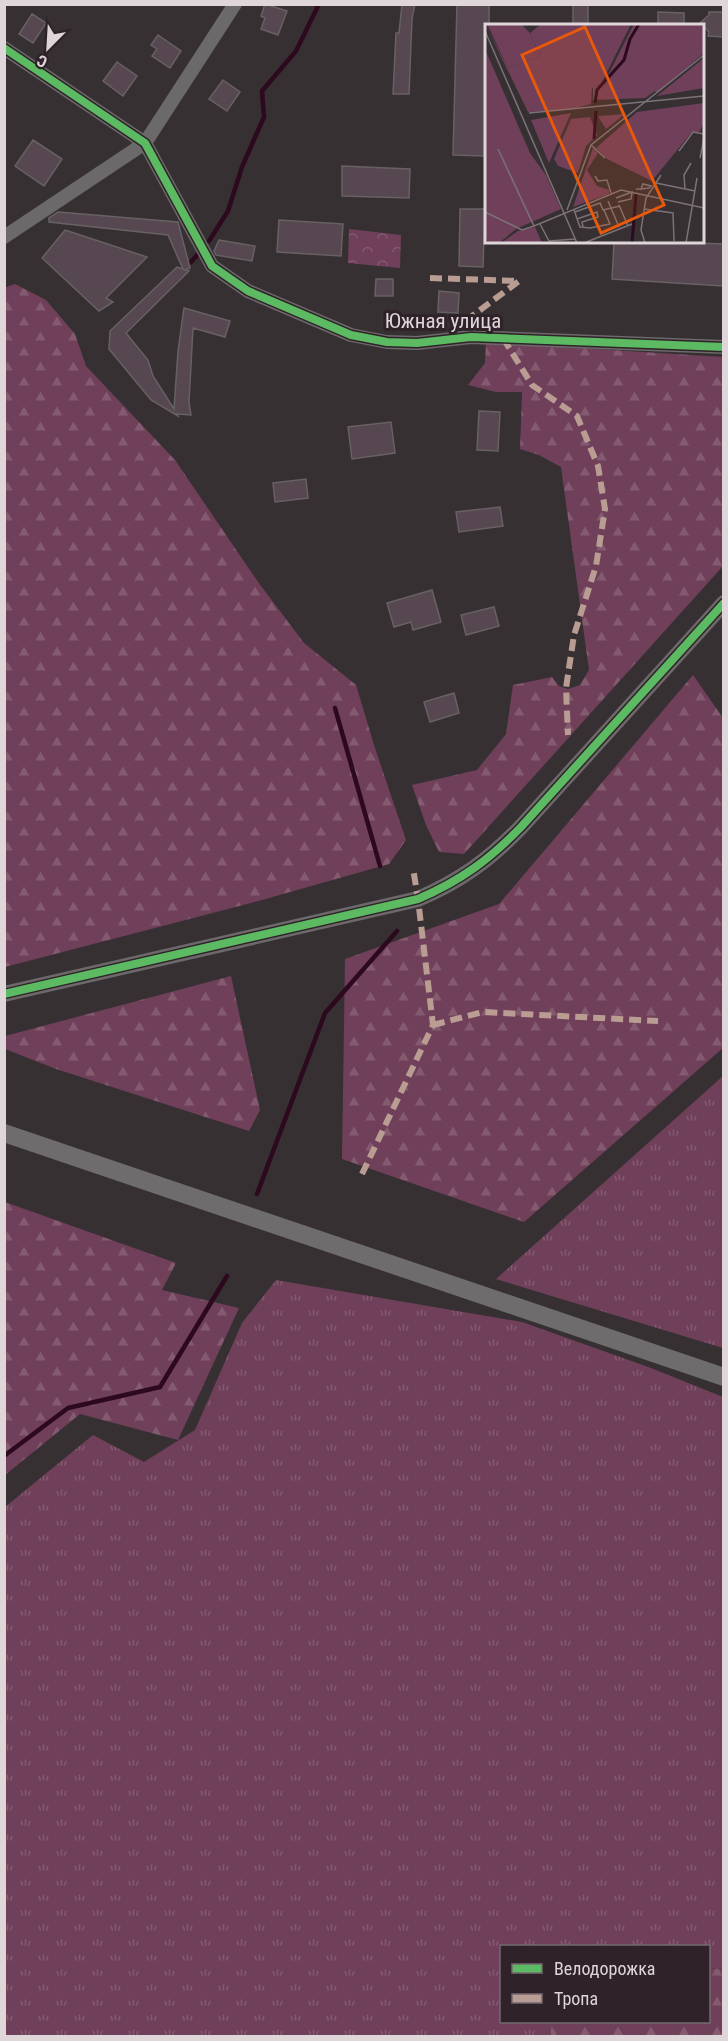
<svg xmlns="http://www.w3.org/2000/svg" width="728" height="2041" font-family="'Roboto Condensed',sans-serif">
<defs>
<pattern id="grass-tufts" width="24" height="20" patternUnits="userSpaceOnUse" patternTransform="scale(1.5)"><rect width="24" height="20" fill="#703f5a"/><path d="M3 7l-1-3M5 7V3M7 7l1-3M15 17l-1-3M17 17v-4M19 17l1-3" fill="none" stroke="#845a71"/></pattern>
<pattern id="forest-firs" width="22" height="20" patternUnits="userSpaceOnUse" patternTransform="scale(1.5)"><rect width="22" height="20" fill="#703f5a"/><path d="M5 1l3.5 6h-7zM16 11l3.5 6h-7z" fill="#845a71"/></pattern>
<pattern id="park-crowns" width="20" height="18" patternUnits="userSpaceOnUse" patternTransform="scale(1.5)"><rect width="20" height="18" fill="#703f5a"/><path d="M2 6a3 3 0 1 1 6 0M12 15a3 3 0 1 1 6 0" fill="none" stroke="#845a71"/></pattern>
</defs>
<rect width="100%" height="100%" fill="#363033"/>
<path fill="url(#grass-tufts)" d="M 723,1076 L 723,1348 L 496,1279 Z
M 276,1280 L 522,1322 L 651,1368 L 723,1397 L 723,1969 L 709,1968 L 708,1946 L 502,1946 L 502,2022 L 551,2022 L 551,2036 L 5,2036 L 5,1507 L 93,1435 L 144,1462 L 195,1430 L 242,1323 Z"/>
<path fill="url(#forest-firs)" d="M 15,284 L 46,300 L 75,334 L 86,366 L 175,460 L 258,582 L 304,643 L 356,685 L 374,745 L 406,840 L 389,864 L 251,903 L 5,967 L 4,288 Z
M 486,342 L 723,357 L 723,566 L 464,854 L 439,852 L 426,825 L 412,785 L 477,770 L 506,734 L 513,685 L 552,677 L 559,686 L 568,689 L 580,685 L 589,670 L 561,467 L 539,455 L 520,449 L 522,392 L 496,392 L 468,385 L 485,363 Z
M 693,675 L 723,718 L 723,1048 L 524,1222 L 342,1159 L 345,959 L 499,904 Z
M 231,976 L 260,1110 L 249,1131 L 56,1069 L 5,1049 L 5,1036 Z
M 5,1202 L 176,1263 L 162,1290 L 239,1308 L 178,1440 L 80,1414 L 5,1475 Z
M 709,1968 L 723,1969 L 723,2036 L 551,2036 L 551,2022 L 708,2022 Z"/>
<path fill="url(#park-crowns)" d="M 349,229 L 401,235 L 400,268 L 348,263 Z"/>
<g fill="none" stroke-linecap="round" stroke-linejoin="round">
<path stroke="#2c091e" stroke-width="4.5" d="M 209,241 L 228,211 L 242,167 L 264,117 L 262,91 L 296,51 L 319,4
M 191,262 L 198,254
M 335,708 L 380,866
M 257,1194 L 325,1013 L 397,931
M 4,1456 L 68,1408 L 160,1387 L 227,1276"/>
</g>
<path fill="#574750" stroke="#676164" stroke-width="1.5" d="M 265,4 L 287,11 L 278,35 L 261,29 L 265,18 L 261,16 Z
M 402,4 L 415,4 L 412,19 L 409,94 L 393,94 L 396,33 L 399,33 Z
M 457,4 L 489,4 L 489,26 L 486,26 L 485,156 L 453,155 Z
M 573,4 L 588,4 L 588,26 L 573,26 Z
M 658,12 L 684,13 L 684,26 L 658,26 Z
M 709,12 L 723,12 L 723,37 L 708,36 L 709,32 L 700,23 L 709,15 Z
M 32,14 L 46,23 L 33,43 L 19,34 Z
M 158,35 L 181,51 L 170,68 L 152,56 L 157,49 L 151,45 Z
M 117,62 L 137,76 L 123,96 L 103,81 Z
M 223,80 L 240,92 L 227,111 L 209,99 Z
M 33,140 L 62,159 L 44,186 L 15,166 Z
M 342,166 L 410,169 L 409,198 L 342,196 Z
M 460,209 L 485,209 L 483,267 L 459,266 Z
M 58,212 L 178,222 L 190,268 L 185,270 L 189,271 L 126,333 L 148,360 L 153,376 L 174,409 L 178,351 L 184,308 L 230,321 L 225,337 L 193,328 L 189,402 L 191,415 L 177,414 L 178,416 L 151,400 L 109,349 L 110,331 L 177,267 L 183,269 L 168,235 L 49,222 L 49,218 Z
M 279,220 L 343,224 L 341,256 L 277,252 Z
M 65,230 L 147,257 L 106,298 L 113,302 L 99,311 L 42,258 Z
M 219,240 L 255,246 L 252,261 L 216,255 L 214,251 Z
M 614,242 L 672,242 L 723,244 L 723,286 L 612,279 Z
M 376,279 L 393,279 L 393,296 L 375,296 Z
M 439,291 L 459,293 L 458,313 L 438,312 Z
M 479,411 L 500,412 L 498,451 L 477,450 Z
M 391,422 L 395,453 L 352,459 L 348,427 Z
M 306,479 L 308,498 L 275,502 L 273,483 Z
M 500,507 L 503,526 L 459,532 L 456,512 Z
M 432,590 L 441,622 L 413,630 L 411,622 L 394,627 L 387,603 Z
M 494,607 L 499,626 L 466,635 L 461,615 Z
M 454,693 L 459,713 L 430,722 L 424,702 Z"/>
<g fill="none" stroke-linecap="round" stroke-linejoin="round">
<path stroke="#6c696a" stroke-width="14" d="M 4,48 L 145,143 L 212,266 L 248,291 L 351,335 L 387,342 L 417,343 L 471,337 L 724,347
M 4,237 L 145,143 L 235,4"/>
<path stroke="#6c696a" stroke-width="16" d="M 4,994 L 418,899 C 460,881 489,860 521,827 L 724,603"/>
<path stroke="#6f6c6d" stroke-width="18" d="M 4,1133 L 724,1377"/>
<path stroke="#b99d93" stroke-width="6" stroke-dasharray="12 6" stroke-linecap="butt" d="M 430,278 L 519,281 L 472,316
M 503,338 L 532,385 L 577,416 L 598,466 L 605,509 L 596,566 L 574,635 L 566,688 L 568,735
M 433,1025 L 483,1012 L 658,1021
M 362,1174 L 433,1025 L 418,899 L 413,868"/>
<defs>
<path id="cycleway" d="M 4,48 L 145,143 L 212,266 L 248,291 L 351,335 L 387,342 L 417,343 L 471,337 L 724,347
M 4,994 L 418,899 C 460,881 489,860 521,827 L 724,603"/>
</defs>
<use href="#cycleway" stroke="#2f2229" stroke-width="11"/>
<use href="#cycleway" stroke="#5cba63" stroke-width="8"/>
</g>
<g text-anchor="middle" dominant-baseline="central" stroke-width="6" stroke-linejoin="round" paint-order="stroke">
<g font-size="21" fill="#dfd6da" stroke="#2f2229">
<text x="443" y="321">Южная улица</text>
</g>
</g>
<g transform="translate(485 24)">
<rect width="219" height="219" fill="#363033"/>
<path d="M 0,0 L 23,44 L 55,32 L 45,9 L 56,0 L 146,0 L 116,60 L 107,64 L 106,80 L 83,86 L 43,88 ZM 86,89 L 64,139 L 46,96 ZM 50,203 L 57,219 L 16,219 L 33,207 Z" fill="#703f5a"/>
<path d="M 2,0 L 36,0 L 45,9 L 55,32 L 23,44 ZM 149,0 L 219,0 L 219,29 L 172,69 L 170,67 L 160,74 L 108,76 L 108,62 L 118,61 ZM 0,25 L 45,129 L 61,151 L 76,185 L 31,205 L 14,219 L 3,219 L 0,210 ZM 219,34 L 219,64 L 172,72 ZM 219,79 L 219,99 L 214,108 L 206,109 L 167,157 L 122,135 L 111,124 L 152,88 ZM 140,90 L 121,105 L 114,94 L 114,92 ZM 105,93 L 112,111 L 101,122 L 93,149 L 73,142 L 69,135 L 86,95 ZM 108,124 L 113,129 L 102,146 L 112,162 L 124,166 L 124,170 L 88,183 Z" fill="#703f5a"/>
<path fill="none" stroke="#2c091e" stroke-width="3" d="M 110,79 L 112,66 L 139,36 L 145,15 L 154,0M 109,115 L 111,87M 147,219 L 151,170"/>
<path fill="none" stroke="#7a7276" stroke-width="1.5" d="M 0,7 L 92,219M 44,89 L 219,72M 106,121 L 120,134M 13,125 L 49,202 L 136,166 L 219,184M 194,127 L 208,108 L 219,110M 215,134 L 219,114M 110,152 L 113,157 L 122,156 L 126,169M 171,159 L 210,167M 151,165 L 156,165 L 164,164 L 166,162 L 158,160 L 156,165M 200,165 L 199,151 L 206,139M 131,174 L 147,168 L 146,175 L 133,178M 123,177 L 134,203M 134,181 L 143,202M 159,185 L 188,189 L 189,217M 82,186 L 106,121 L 219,31M 89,186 L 95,203 L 105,204 L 125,200 L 119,186M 0,188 L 37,206 L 49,202M 90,188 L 115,179 L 118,186 L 135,182M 92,195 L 112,188 L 113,193 L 97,198 L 98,203M 55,200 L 64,217 L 90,215M 99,219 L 147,200M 160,219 L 156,206 L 161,174 L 176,151M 201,219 L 212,154"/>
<path fill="#e8590c" fill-opacity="0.15" stroke="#e8590c" stroke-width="3" d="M 100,3 L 179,181 L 116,209 L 37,31 Z"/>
<rect width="219" height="219" fill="none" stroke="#dfd6da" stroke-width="3"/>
</g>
<rect width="728" height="2041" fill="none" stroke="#dfd6da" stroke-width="12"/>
<rect x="500" y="1945" width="210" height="78" fill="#2f2229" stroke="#756a70" stroke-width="1.5"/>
<rect x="512" y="1964" width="30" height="9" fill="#5cba63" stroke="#756a70" stroke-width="1.5"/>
<text x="554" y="1975" font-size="18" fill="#dfd6da">Велодорожка</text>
<rect x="512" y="1994" width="30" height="9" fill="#b99d93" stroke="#756a70" stroke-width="1.5"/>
<text x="554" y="2005" font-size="18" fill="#dfd6da">Тропа</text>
<g transform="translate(48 48) rotate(204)" stroke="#2f2229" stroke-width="4.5" paint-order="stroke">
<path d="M0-4.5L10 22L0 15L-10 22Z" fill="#dfd6da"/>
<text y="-9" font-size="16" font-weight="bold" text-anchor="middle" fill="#dfd6da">С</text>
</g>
</svg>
